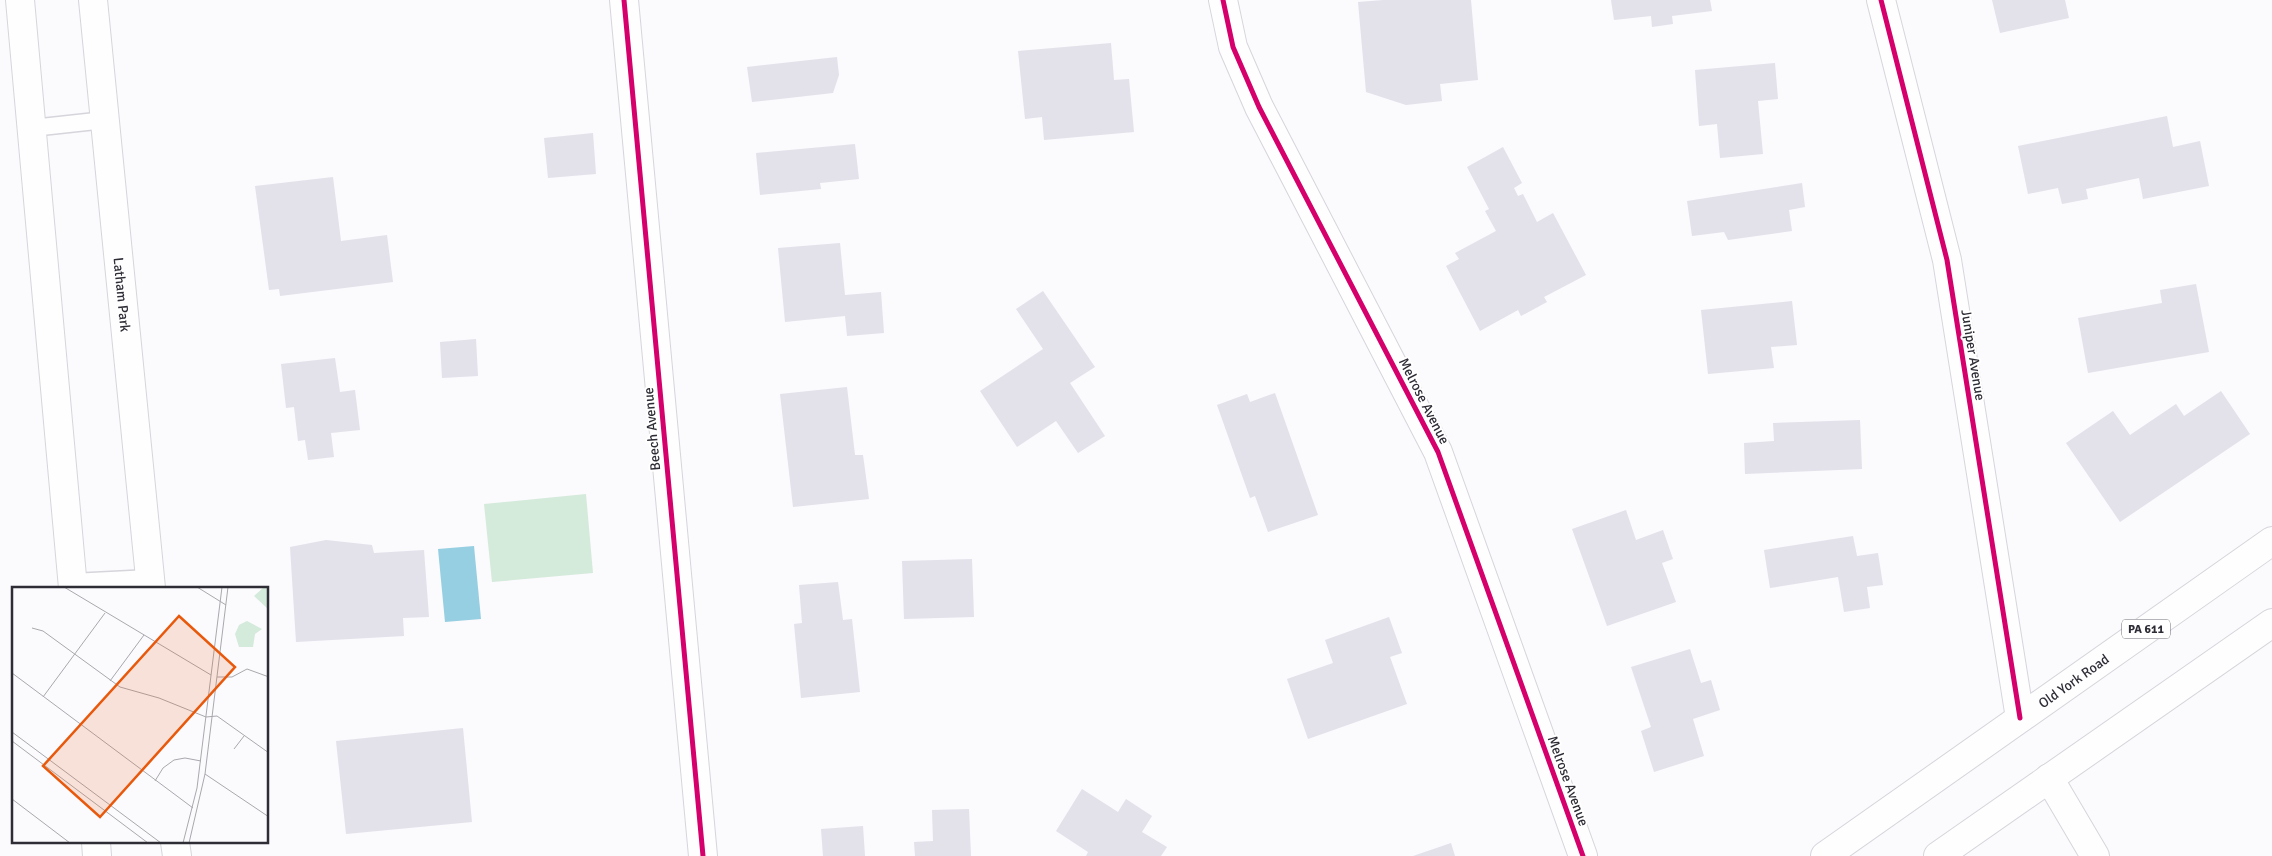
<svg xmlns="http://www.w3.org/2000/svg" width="2272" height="856" font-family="Signika,sans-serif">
<rect width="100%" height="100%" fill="#fbfafd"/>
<path fill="#d4eadb" d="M 586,494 L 593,573 L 492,582 L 484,504 Z"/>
<path fill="#96cfe1" d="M 474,546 L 481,619 L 445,622 L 438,549 Z"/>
<path fill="#e3e1ea" d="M 1383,0 L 1471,0 L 1478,80 L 1440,84 L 1442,101 L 1406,105 L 1366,92 L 1358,2 Z
M 1611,0 L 1710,0 L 1712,11 L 1672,16 L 1673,24 L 1652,27 L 1651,16 L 1614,20 Z
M 1992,0 L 2065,0 L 2069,18 L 2000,33 Z
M 1111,43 L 1114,80 L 1129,79 L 1134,132 L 1044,140 L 1042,117 L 1025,119 L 1018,51 Z
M 837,57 L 839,75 L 833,93 L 752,102 L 747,67 Z
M 1775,63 L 1778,99 L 1758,101 L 1763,154 L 1720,158 L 1717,124 L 1699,126 L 1695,70 Z
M 2167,116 L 2173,147 L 2200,141 L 2209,186 L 2143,199 L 2139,178 L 2086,189 L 2088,199 L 2062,204 L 2058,188 L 2028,194 L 2018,146 Z
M 593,133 L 596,174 L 548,178 L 544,138 Z
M 855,144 L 859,179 L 820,183 L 821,189 L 760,195 L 756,153 Z
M 1503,147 L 1522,183 L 1514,188 L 1518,196 L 1523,194 L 1537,222 L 1553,213 L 1586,275 L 1544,297 L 1547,302 L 1521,316 L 1518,310 L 1480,331 L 1446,266 L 1459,259 L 1455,253 L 1496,231 L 1485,211 L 1489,209 L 1467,167 Z
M 333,177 L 341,241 L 387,235 L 393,282 L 280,296 L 279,289 L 269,290 L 255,186 Z
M 1802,183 L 1805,207 L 1789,210 L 1792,231 L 1728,240 L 1724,232 L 1692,236 L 1687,201 Z
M 840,243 L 845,295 L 881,292 L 884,333 L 847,336 L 845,316 L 785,322 L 778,248 Z
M 2196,284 L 2209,352 L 2088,373 L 2078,318 L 2162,303 L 2160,290 Z
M 1043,291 L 1095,367 L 1070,383 L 1105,436 L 1078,453 L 1056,421 L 1017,447 L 980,391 L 1043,349 L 1016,309 Z
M 1792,301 L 1797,345 L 1771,347 L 1774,368 L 1708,374 L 1701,310 Z
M 476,339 L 478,376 L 442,378 L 440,342 Z
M 335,358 L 340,392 L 355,390 L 360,430 L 331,433 L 334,457 L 308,460 L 305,440 L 298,441 L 294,407 L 286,408 L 281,364 Z
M 847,387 L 855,455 L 863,455 L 869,499 L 793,507 L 780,394 Z
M 2221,391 L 2250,434 L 2120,522 L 2066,443 L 2113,411 L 2130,435 L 2176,404 L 2184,416 Z
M 1275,393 L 1318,515 L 1268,532 L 1255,496 L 1250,498 L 1217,405 L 1247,394 L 1250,402 Z
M 1860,420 L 1862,469 L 1745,474 L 1744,443 L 1774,441 L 1773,423 Z
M 1626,510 L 1636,540 L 1663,530 L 1673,559 L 1662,563 L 1676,602 L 1607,626 L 1572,529 Z
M 1853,536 L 1857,556 L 1878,553 L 1883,585 L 1867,587 L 1870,608 L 1844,612 L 1838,577 L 1770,588 L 1764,550 Z
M 326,540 L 372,545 L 374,553 L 424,550 L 429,617 L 403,618 L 404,636 L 296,642 L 290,547 Z
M 972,559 L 974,617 L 904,619 L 902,561 Z
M 838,582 L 843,620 L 852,619 L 860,692 L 801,698 L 794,624 L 802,623 L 799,585 Z
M 1389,617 L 1402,653 L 1390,657 L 1407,704 L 1308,739 L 1287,679 L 1333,663 L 1325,640 Z
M 1690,649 L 1701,683 L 1711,680 L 1720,710 L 1693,719 L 1704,756 L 1654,772 L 1641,731 L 1651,727 L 1631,667 Z
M 463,728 L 472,822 L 346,834 L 336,741 Z
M 1082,789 L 1118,812 L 1126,799 L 1152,816 L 1142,832 L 1167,847 L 1161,856 L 1086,856 L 1088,852 L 1056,831 Z
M 969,809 L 971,856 L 915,856 L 914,842 L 933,841 L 932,810 Z
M 863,826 L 865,856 L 823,856 L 821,829 Z
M 1451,843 L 1455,856 L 1413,856 Z"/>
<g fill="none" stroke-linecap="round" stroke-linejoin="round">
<defs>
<path id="service" d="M 32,128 L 105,120
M 72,582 L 150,578"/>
<g id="minor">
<path d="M 20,0 L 73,588"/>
<path id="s1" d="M 93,0 L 151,588"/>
<path d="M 624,0 L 703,856"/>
<path d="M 1223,0 L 1233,47 L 1259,107 L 1438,452 L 1583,856"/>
<path d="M 1881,0 L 1947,260 L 2020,718"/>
<path d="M 2049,778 L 2095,856"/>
<path d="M 96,842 L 97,856"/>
<path d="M 175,842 L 177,856"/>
</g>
<g id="trunk">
<path id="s2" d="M 1825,856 L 2272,541"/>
<path d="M 1938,856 L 2272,623"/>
</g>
</defs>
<use href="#service" stroke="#d6d5db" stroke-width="19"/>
<use href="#minor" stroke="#d6d5db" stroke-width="30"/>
<use href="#trunk" stroke="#d6d5db" stroke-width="30"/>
<use href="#service" stroke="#fefeff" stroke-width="16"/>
<use href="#minor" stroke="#fefeff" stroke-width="28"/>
<use href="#trunk" stroke="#fefeff" stroke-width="28"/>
<defs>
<path id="cycleway" d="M 624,0 L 703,856
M 1223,0 L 1233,47 L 1259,107 L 1438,452 L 1583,856
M 1881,0 L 1947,260 L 2020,718"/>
</defs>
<use href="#cycleway" stroke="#fff" stroke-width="8"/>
<use href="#cycleway" stroke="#d6006c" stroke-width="5"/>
</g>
<g text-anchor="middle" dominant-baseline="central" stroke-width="4" stroke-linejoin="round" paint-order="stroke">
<rect fill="#fff" stroke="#6d6b72" stroke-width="1" x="2122" y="619.5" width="48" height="19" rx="4"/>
<g font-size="12" font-weight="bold" fill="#2e2c35">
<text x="2146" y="629">PA 611</text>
</g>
<g font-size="14" fill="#2e2c35" stroke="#fff">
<text stroke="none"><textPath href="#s1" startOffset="296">Latham Park</textPath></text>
<text transform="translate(1973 355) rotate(81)">Juniper Avenue</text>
<text transform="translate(1424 401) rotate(63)">Melrose Avenue</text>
<text transform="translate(652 429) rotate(-95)">Beech Avenue</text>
<text stroke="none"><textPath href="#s2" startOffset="304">Old York Road</textPath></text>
<text transform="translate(1568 781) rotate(70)">Melrose Avenue</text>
</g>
</g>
<g transform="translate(12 587)">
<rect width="256" height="256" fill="#fbfafd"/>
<path d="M 252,0 L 256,0 L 256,22 L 242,9 ZM 235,34 L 250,42 L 243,47 L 241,60 L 227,60 L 223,47 L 227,38 Z" fill="#d4eadb"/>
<path fill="none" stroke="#a9a8ad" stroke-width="1" d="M 52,0 L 199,88M 185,0 L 214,18M 20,41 L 31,44 L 108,100 L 147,111 L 194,130 L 205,129 L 257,166M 0,86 L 181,221M 205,90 L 220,90 L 235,82 L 257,90M 98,94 L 132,48M 31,110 L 93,26M 0,145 L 149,256M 0,154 L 136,256M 222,162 L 232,149M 193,187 L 257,230M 143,194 L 151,181 L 162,173 L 173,171 L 189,174M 0,212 L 58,256M 171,256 L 185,201 L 210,0M 177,256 L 193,187 L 216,0"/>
<path fill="#e8590c" fill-opacity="0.15" stroke="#e8590c" stroke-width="2.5" d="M 167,29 L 223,80 L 88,230 L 31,179 Z"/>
<rect width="256" height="256" fill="none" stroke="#2e2c35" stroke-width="2.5"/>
</g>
</svg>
